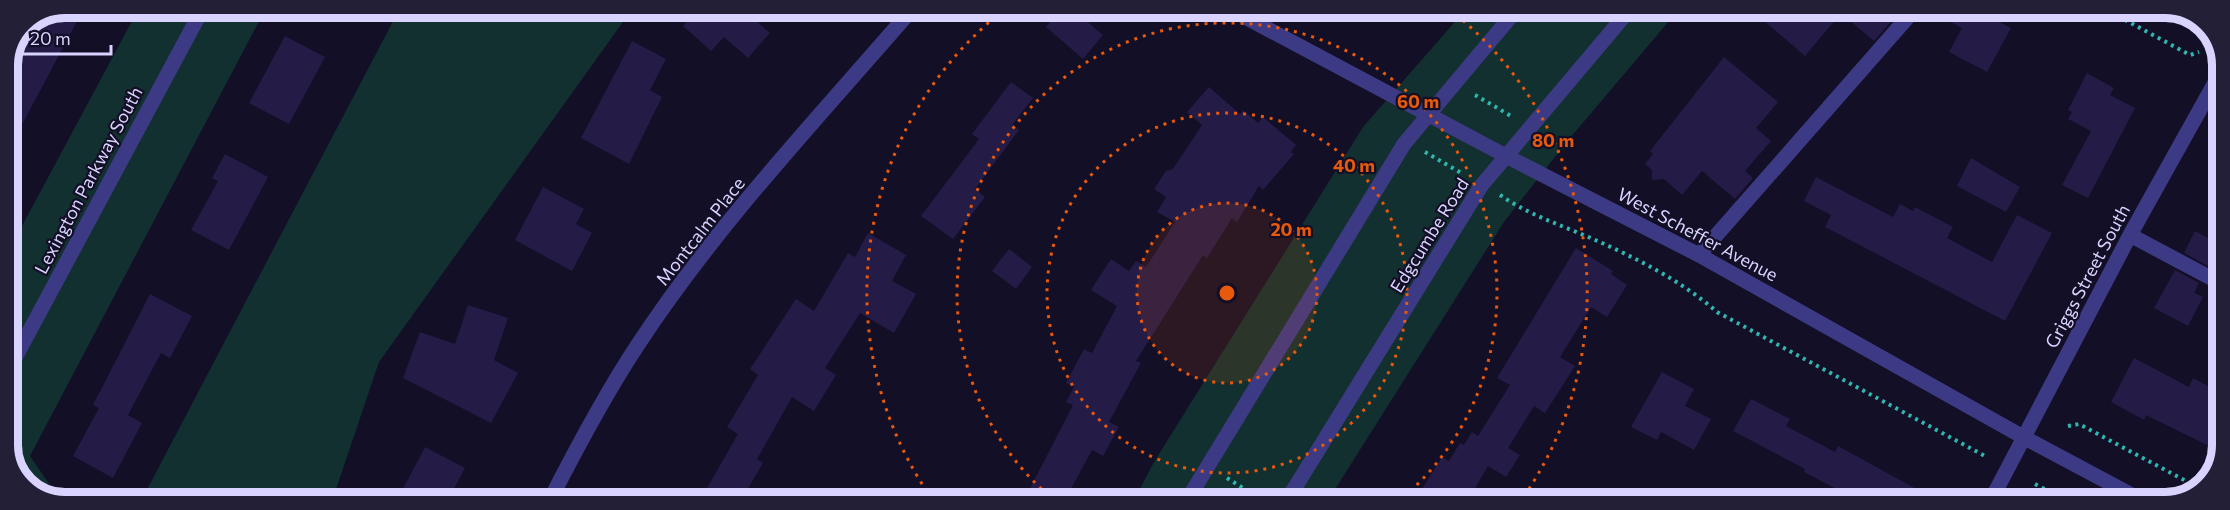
<svg xmlns="http://www.w3.org/2000/svg" width="2230" height="510" font-family="Commissioner,sans-serif">
<rect width="100%" height="100%" fill="#130f26"/>
<path fill="#12302f" d="M 139,8 L 266,8 L 30,456 L 61,501 L 54,501 L 22,483 L 8,452 L 8,252 Z
M 400,8 L 633,8 L 379,362 L 332,501 L 141,501 Z
M 1467,8 L 1680,8 L 1565,144 L 1504,222 L 1327,502 L 1133,502 L 1154,462 L 1363,127 Z"/>
<path fill="#241b47" d="M 65,8 L 84,8 L 8,151 L 8,65 L 25,24 Z
M 699,8 L 742,8 L 770,33 L 748,58 L 724,37 L 711,51 L 683,26 Z
M 1062,8 L 1071,8 L 1103,35 L 1083,59 L 1046,27 Z
M 1749,8 L 1845,9 L 1902,9 L 1874,41 L 1841,13 L 1805,56 Z
M 1926,9 L 1996,9 L 1991,18 L 2011,28 L 1987,72 L 1949,52 L 1962,28 Z
M 285,36 L 325,57 L 289,124 L 249,103 Z
M 632,41 L 666,59 L 650,90 L 662,97 L 629,164 L 581,138 Z
M 1724,57 L 1778,102 L 1756,128 L 1771,141 L 1745,171 L 1753,178 L 1735,199 L 1702,171 L 1682,195 L 1664,179 L 1652,180 L 1652,170 L 1645,164 L 1653,154 L 1650,151 Z
M 2087,73 L 2114,88 L 2110,95 L 2135,108 L 2088,198 L 2062,185 L 2091,131 L 2068,119 L 2072,112 L 2068,110 Z
M 1011,82 L 1033,98 L 1012,125 L 1019,130 L 975,189 L 985,197 L 953,239 L 921,216 L 979,139 L 972,134 Z
M 1209,87 L 1240,114 L 1243,110 L 1258,123 L 1263,117 L 1296,145 L 1291,152 L 1294,154 L 1263,190 L 1259,186 L 1237,222 L 1232,218 L 1207,258 L 1203,255 L 1136,361 L 1141,363 L 1109,422 L 1119,427 L 1103,456 L 1092,450 L 1064,502 L 1023,502 L 1073,405 L 1066,402 L 1074,387 L 1066,383 L 1084,349 L 1092,353 L 1117,306 L 1091,290 L 1111,259 L 1129,271 L 1136,261 L 1146,267 L 1175,222 L 1157,212 L 1166,197 L 1154,189 L 1166,171 L 1173,169 L 1202,125 L 1187,112 Z
M 225,154 L 268,177 L 229,250 L 191,230 L 218,181 L 212,178 Z
M 1971,158 L 2020,187 L 2006,212 L 1957,186 Z
M 1816,177 L 1893,217 L 1900,204 L 1913,211 L 1915,207 L 1953,227 L 1947,238 L 1992,262 L 2017,215 L 2052,233 L 2005,321 L 1825,227 L 1831,215 L 1804,201 Z
M 543,187 L 584,209 L 576,224 L 592,233 L 572,271 L 515,240 Z
M 2195,231 L 2220,244 L 2208,266 L 2184,253 Z
M 868,233 L 906,255 L 892,281 L 916,294 L 894,333 L 860,313 L 825,368 L 836,375 L 814,411 L 792,397 L 757,459 L 763,463 L 740,502 L 699,502 L 738,434 L 727,427 L 758,375 L 750,369 L 796,299 L 814,311 L 848,253 L 855,257 Z
M 1576,248 L 1613,271 L 1611,274 L 1627,285 L 1607,317 L 1591,307 L 1560,357 L 1575,366 L 1545,413 L 1534,406 L 1508,448 L 1520,455 L 1506,477 L 1488,466 L 1467,502 L 1414,502 L 1442,457 L 1449,461 L 1460,443 L 1464,445 L 1472,432 L 1478,436 L 1510,385 L 1497,378 Z
M 1009,249 L 1032,267 L 1016,289 L 992,271 Z
M 2175,270 L 2199,283 L 2194,293 L 2203,297 L 2188,326 L 2154,308 Z
M 150,294 L 192,316 L 170,358 L 161,353 L 128,415 L 142,423 L 113,478 L 73,456 L 99,408 L 93,405 Z
M 468,305 L 508,318 L 494,360 L 518,373 L 491,423 L 403,378 L 420,332 L 455,344 Z
M 2134,358 L 2189,387 L 2193,378 L 2221,393 L 2221,452 L 2146,415 L 2144,420 L 2111,402 Z
M 1662,372 L 1694,389 L 1685,406 L 1711,419 L 1694,450 L 1661,432 L 1657,440 L 1631,427 Z
M 1751,399 L 1790,419 L 1786,426 L 1835,452 L 1838,446 L 1940,502 L 1861,502 L 1804,472 L 1805,469 L 1733,431 Z
M 425,447 L 465,468 L 447,502 L 396,502 Z"/>
<g fill="none" stroke-linecap="round" stroke-linejoin="round">
<path stroke="#2fb8b0" stroke-width="4" stroke-dasharray="3 4.5" stroke-linecap="butt" d="M 2105,9 L 2190,55 L 2199,52
M 1475,95 L 1511,116
M 1425,152 L 1463,174
M 1500,195 C 1529,215 1561,225 1593,239 C 1636,258 1682,281 1717,312 L 1985,456
M 2068,426 L 2079,424 L 2201,489
M 1227,478 L 1262,500
M 2035,484 L 2069,502"/>
<path stroke="#3d3a85" stroke-width="15" d="M 1228,8 L 1506,156 L 1699,255 L 2025,438 L 2145,502
M 2130,235 L 2222,284
M 1699,255 L 1915,9
M 8,371 L 203,8
M 549,502 C 577,447 605,394 639,343 C 718,223 819,117 913,8
M 1186,502 L 1404,144 L 1518,8
M 1286,502 L 1481,186 L 1631,8
M 1990,502 L 2130,235 L 2222,70"/>
</g>
<circle cx="1227" cy="293" r="90" fill="#e8590c" fill-opacity=".12"/>
<g fill="none" stroke="#e8590c" stroke-width="3" stroke-dasharray="3 6">
<circle cx="1227" cy="293" r="90"/>
<circle cx="1227" cy="293" r="180"/>
<path d="M1055 501A270 270 0 1 1 1399 501"/>
<path d="M932 499A360 360 0 0 1 1005 9M1449 9A360 360 0 0 1 1520 502"/>
</g>
<g text-anchor="middle" dominant-baseline="central" stroke-width="4.5" stroke-linejoin="round" paint-order="stroke">
<g font-size="18" fill="#d9d4ff" stroke="#130f26">
<text transform="translate(88 180) rotate(-62)">Lexington Parkway South</text>
<text transform="translate(700 231) rotate(-52)">Montcalm Place</text>
<text transform="translate(1698 234) rotate(28)">West Scheffer Avenue</text>
<text transform="translate(1429 235) rotate(-58)">Edgcumbe Road</text>
<text transform="translate(2087 276) rotate(-62)">Griggs Street South</text>
</g>
</g>
<path d="M0 0H2230V510H0ZM65 18H2165A47 47 0 0 1 2212 65V445A47 47 0 0 1 2165 492H65A47 47 0 0 1 18 445V65A47 47 0 0 1 65 18Z" fill="#231f37" fill-rule="evenodd"/>
<path fill="none" stroke="#d9d4ff" stroke-width="8" d="M65 18H2165A47 47 0 0 1 2212 65V445A47 47 0 0 1 2165 492H65A47 47 0 0 1 18 445V65A47 47 0 0 1 65 18Z"/>
<circle cx="1227" cy="293" r="9" fill="#e8590c" stroke="#130f26" stroke-width="3"/>
<g font-size="18" text-anchor="middle" font-weight="bold" fill="#e8590c" stroke="#130f26" stroke-width="4.5" stroke-linejoin="round" paint-order="stroke">
<text x="1418" y="108">60 m</text>
<text x="1553" y="147">80 m</text>
<text x="1354" y="172">40 m</text>
<text x="1291" y="236">20 m</text>
</g>
<path d="M21 45v9h90v-9" fill="none" stroke="#d9d4ff" stroke-width="3"/>
<text x="30" y="45" font-size="18" fill="#d9d4ff" stroke="#130f26" stroke-width="4.5" paint-order="stroke">20 m</text>
</svg>
